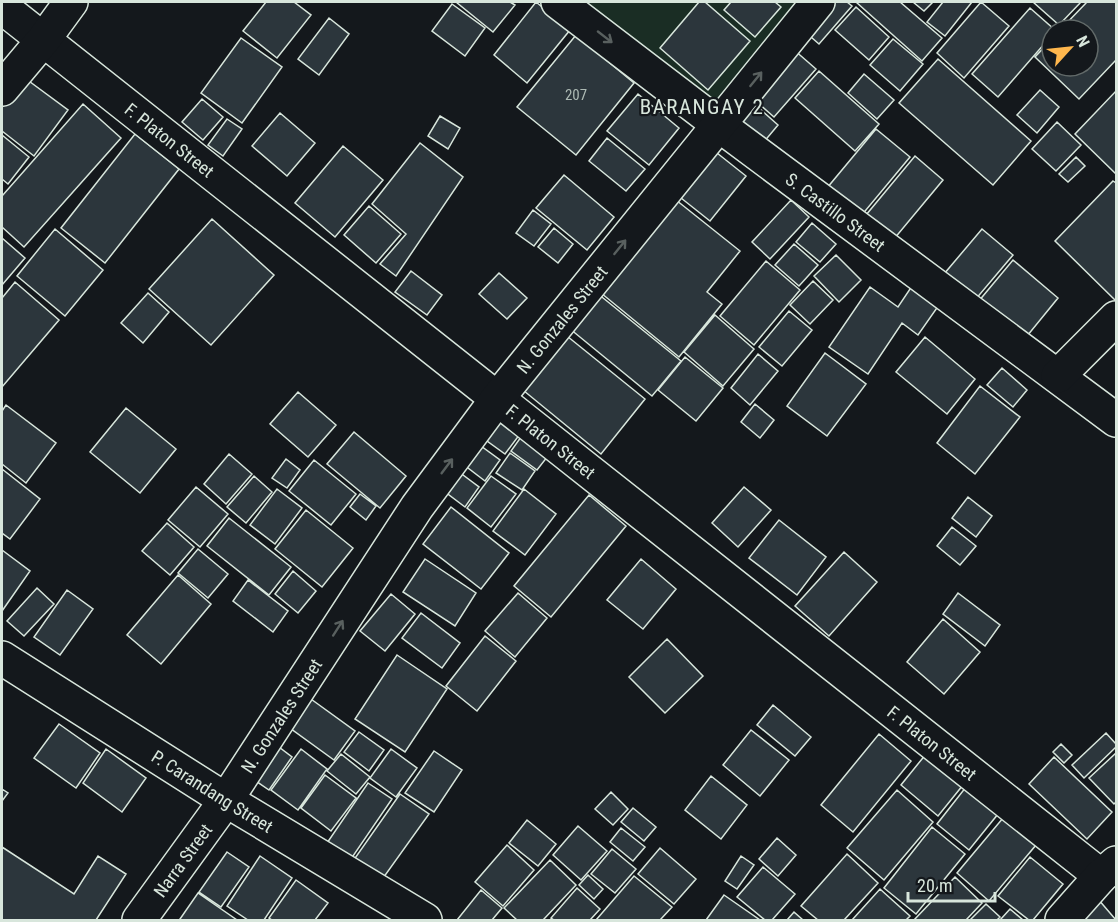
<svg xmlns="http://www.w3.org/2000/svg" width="1118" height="922" font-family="'Roboto Condensed',sans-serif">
<rect width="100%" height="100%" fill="#14181c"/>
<path fill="#1a2d24" stroke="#939e99" stroke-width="1.5" d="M 558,2 L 818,2 L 719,125 Z"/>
<path fill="#2c363c" stroke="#d8e6dc" stroke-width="1.5" d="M 266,2 L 294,2 L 311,15 L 277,58 L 243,31 Z
M 456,2 L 510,2 L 515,5 L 493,32 Z
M 536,2 L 570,30 L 527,83 L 494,55 Z
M 699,2 L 705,2 L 750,41 L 708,90 L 660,48 Z
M 731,2 L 775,2 L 781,7 L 755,37 L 724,10 Z
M 828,2 L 847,2 L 852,6 L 819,44 L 803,30 Z
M 856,2 L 900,2 L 942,38 L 922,61 Z
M 913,2 L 933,2 L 924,11 Z
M 943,2 L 972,2 L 945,36 L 927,22 Z
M 981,2 L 1009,26 L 964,78 L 937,53 Z
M 1033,2 L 1081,2 L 1059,25 Z
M 1087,2 L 1116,2 L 1116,60 L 1079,99 L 1035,57 L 1052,39 L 1052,66 L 1088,66 L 1088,30 L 1060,30 Z
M 452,4 L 485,28 L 465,56 L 432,31 Z
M 856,7 L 889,37 L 869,60 L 835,30 Z
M 1030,8 L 1055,30 L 1052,30 L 1052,35 L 998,97 L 972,74 Z
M 329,18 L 349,34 L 319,75 L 298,59 Z
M 576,35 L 634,83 L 576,155 L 517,107 Z
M 241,38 L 282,67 L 242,123 L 201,93 Z
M 893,39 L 923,64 L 900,91 L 870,65 Z
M 793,49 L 816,69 L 774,117 L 751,97 Z
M 938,59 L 1031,141 L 993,185 L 899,103 Z
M 819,71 L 879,124 L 855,151 L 795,98 Z
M 18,73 L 68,110 L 34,156 L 2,131 L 2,95 Z
M 864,74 L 894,100 L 877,119 L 848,93 Z
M 1040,90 L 1059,107 L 1037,133 L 1017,115 Z
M 1116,91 L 1116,174 L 1075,134 Z
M 638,94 L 679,128 L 649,165 L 607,131 Z
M 202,99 L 223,117 L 203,140 L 182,122 Z
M 750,100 L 778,125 L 763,143 L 735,117 Z
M 83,104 L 121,138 L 24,247 L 2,227 L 2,196 Z
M 280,113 L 315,143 L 287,176 L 252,146 Z
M 440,116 L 460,128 L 448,149 L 428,136 Z
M 227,119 L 242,129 L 223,156 L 208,145 Z
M 1057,122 L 1081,145 L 1056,171 L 1032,149 Z
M 876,129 L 910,157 L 861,216 L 827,188 Z
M 135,134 L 179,169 L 105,263 L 61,228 Z
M 2,135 L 29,157 L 8,184 L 2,179 Z
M 607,138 L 645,169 L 626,191 L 589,161 Z
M 420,143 L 463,177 L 396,276 L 380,264 L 406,234 L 372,204 Z
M 343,146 L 383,180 L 335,237 L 295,203 Z
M 712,149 L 746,176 L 710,221 L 676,194 Z
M 915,156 L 943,180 L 894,239 L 866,215 Z
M 1076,157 L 1085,166 L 1068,182 L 1059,174 Z
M 564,175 L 614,217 L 587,250 L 536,208 Z
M 1113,181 L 1116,183 L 1116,301 L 1055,241 Z
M 676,200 L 740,251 L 707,292 L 722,304 L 679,357 L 601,293 Z
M 791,200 L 809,217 L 770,259 L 752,242 Z
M 369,206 L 401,234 L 376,263 L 344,235 Z
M 533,210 L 551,224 L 534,246 L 516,233 Z
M 212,219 L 274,275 L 211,345 L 149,289 Z
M 812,223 L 836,244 L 820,262 L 796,242 Z
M 554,228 L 573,244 L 558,263 L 538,247 Z
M 55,229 L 103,270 L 65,316 L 17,276 Z
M 982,229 L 1013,255 L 975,300 L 944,274 Z
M 2,238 L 25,258 L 2,285 Z
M 794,244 L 818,265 L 799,286 L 775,265 Z
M 836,255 L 861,280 L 839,302 L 814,276 Z
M 1013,260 L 1058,298 L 1023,341 L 978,302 Z
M 766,261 L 800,290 L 754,345 L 720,316 Z
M 411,271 L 442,295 L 427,315 L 395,292 Z
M 499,273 L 527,298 L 507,319 L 479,294 Z
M 813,281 L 833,300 L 810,324 L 790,305 Z
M 15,282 L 59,320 L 2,387 L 2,298 Z
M 912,286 L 939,305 L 918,335 L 902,323 L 868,374 L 829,347 L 870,287 L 898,307 Z
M 592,289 L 681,361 L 652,396 L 564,324 Z
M 148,293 L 169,312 L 143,343 L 121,323 Z
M 789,311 L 812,330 L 782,366 L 759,347 Z
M 715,315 L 754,349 L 723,386 L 684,352 Z
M 562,332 L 645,399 L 601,454 L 518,386 Z
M 925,337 L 975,379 L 947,414 L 896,372 Z
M 825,353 L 866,384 L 827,436 L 787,406 Z
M 758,354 L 778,371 L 750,405 L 731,388 Z
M 685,357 L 723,388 L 696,421 L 658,390 Z
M 1002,368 L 1027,390 L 1013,407 L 987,385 Z
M 980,386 L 1020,417 L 975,474 L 937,443 Z
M 298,392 L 336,425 L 308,457 L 270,424 Z
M 755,404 L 774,420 L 760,438 L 741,422 Z
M 6,405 L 56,443 L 26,483 L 2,464 L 2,411 Z
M 126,408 L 176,449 L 140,493 L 90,452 Z
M 493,409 L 523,430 L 505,454 L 476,433 Z
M 354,432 L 406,476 L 380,508 L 327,464 Z
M 521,437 L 548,456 L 537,470 L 511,451 Z
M 470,438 L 500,460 L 485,481 L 455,458 Z
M 510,453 L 535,471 L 522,490 L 496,473 Z
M 229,454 L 252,474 L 226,504 L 204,484 Z
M 286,459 L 300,470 L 287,488 L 272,478 Z
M 314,460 L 356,494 L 331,525 L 289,491 Z
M 451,466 L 479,487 L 465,507 L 436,485 Z
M 2,469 L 40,499 L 10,539 L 2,533 Z
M 254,476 L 272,492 L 246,523 L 227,507 Z
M 491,476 L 516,494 L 491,527 L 467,508 Z
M 196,487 L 228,514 L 200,547 L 168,520 Z
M 744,487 L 771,510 L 738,547 L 712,523 Z
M 277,489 L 302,508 L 275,544 L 250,525 Z
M 524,489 L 556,514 L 525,555 L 493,531 Z
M 360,494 L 376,506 L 366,520 L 350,507 Z
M 589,495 L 626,526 L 551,617 L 514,586 Z
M 968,497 L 992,516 L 976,537 L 952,518 Z
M 451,507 L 509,553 L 481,589 L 423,544 Z
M 306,510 L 353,548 L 322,587 L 275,549 Z
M 229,518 L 291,567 L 269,595 L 207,546 Z
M 779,520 L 826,557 L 797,595 L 749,558 Z
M 167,523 L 194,547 L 170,575 L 142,551 Z
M 952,527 L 976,546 L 960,565 L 937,546 Z
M 198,549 L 228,574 L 208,598 L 178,573 Z
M 2,550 L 30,571 L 2,611 Z
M 844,552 L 877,582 L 829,636 L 795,606 Z
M 425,559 L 476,593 L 455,626 L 403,592 Z
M 641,559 L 676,589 L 643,629 L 607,600 Z
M 293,571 L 316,591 L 298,613 L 275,594 Z
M 178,575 L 211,604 L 161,664 L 127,635 Z
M 248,580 L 288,611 L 273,632 L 233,601 Z
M 37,588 L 54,604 L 24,636 L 7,621 Z
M 67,590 L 93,609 L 60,655 L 34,637 Z
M 518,593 L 547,618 L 515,657 L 485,631 Z
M 958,593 L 1000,625 L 985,646 L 943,614 Z
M 391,594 L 415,614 L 385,651 L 360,631 Z
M 421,613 L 460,643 L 442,668 L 402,638 Z
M 943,619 L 980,652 L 944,694 L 907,662 Z
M 485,636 L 516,661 L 477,711 L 446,686 Z
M 667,639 L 703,676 L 665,713 L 629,677 Z
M 397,655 L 447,689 L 405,752 L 355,719 Z
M 304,694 L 355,731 L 334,760 L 283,723 Z
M 773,705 L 811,737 L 795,756 L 757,725 Z
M 59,724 L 100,753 L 76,788 L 34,758 Z
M 751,730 L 789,760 L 760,796 L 723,765 Z
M 359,732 L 384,750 L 369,771 L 344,752 Z
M 1106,733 L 1116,744 L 1116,747 L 1084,778 L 1072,765 Z
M 879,734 L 911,761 L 853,832 L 821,805 Z
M 271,741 L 292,757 L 269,790 L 247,775 Z
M 1061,744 L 1072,755 L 1064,763 L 1053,752 Z
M 106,749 L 146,778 L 122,812 L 83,783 Z
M 301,749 L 327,769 L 298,810 L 271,790 Z
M 391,749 L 417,768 L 396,797 L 370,778 Z
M 434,751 L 462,770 L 434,812 L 405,793 Z
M 1116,753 L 1116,802 L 1114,804 L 1089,778 Z
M 341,754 L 370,777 L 356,794 L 327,771 Z
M 926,754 L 963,785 L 938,816 L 901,785 Z
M 1054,757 L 1112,812 L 1087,839 L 1029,784 Z
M 325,775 L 356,798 L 331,831 L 301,808 Z
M 711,776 L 747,805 L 721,839 L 685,810 Z
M 368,783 L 392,799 L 351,859 L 327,843 Z
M 966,787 L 998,814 L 969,850 L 937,824 Z
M 2,789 L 8,793 L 2,801 Z
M 897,790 L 933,822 L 884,880 L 847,848 Z
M 611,792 L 628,809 L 613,825 L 595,809 Z
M 400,794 L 429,814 L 381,881 L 353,861 Z
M 633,808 L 656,827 L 644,841 L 621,822 Z
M 1003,818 L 1036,845 L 989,901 L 957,873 Z
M 527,820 L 556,844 L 538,866 L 509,843 Z
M 578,826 L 607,851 L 581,880 L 553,855 Z
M 932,827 L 965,854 L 916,914 L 884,888 Z
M 621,828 L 645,847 L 633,861 L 610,842 Z
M 777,838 L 796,855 L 778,876 L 759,859 Z
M 507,845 L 534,870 L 503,906 L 475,882 Z
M 2,847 L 74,894 L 98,856 L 126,874 L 96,920 L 2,920 Z
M 660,848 L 696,879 L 674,904 L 638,874 Z
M 612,849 L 636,869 L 615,893 L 591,874 Z
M 227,852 L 249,867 L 221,907 L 199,892 Z
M 847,854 L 878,883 L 844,920 L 818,920 L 801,906 Z
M 260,856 L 292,878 L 264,920 L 248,920 L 227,906 Z
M 741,856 L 754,865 L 737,889 L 725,881 Z
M 1030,857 L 1063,884 L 1033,920 L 1029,920 L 998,896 Z
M 550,860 L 576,885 L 543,920 L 517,920 L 504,908 Z
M 763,867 L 795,894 L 772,920 L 765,920 L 737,897 Z
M 588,875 L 603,889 L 594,899 L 579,885 Z
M 634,876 L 672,907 L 660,920 L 596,920 Z
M 955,877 L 982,903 L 966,920 L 914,920 Z
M 296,880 L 328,903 L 315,920 L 272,920 L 269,918 Z
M 577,888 L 600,909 L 590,920 L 554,920 L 551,918 Z
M 880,889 L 910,916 L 906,920 L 852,920 Z
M 481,890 L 502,908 L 492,920 L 457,920 Z
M 198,893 L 237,920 L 182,920 L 180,919 Z
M 724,895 L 760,920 L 706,920 Z
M 1098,899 L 1116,920 L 1074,920 Z
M 986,904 L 1000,917 L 997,920 L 970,920 Z
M 1010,909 L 1023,920 L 1000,920 Z
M 794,912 L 803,920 L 787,920 Z"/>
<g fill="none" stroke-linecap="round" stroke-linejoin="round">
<defs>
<g id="minor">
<path id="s1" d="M 558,2 L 719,125 L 1116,420"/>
<path id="s2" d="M 2,7 L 1101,876"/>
<path d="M 2,89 L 44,39 L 71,2"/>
<path d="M 1058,376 L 1116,318"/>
<path id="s3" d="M 2,658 L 226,800 L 425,920"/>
<path id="s4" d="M 139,920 L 226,800 L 417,507 L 497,399 L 818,2"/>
<path d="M 1062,920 L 1101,876 L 1116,863"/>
</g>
</defs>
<use href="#minor" stroke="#d8e6dc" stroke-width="36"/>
<use href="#minor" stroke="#14181c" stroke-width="33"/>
</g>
<defs><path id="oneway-shaft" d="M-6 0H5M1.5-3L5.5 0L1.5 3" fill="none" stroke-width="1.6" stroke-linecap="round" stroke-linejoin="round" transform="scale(1.5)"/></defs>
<g stroke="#59605f">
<use href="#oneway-shaft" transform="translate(605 37) rotate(38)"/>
<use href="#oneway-shaft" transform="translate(756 79) rotate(-51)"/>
<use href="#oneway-shaft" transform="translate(620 247) rotate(-51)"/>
<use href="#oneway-shaft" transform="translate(447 466) rotate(-53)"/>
<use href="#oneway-shaft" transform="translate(338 628) rotate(-57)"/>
</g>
<g text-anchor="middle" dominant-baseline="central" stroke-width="4.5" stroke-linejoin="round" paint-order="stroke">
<g font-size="15" fill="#adbab4">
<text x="576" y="95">207</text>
</g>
<g font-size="18" fill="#d8e6dc" stroke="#14181c">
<text stroke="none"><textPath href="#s2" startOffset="214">F. Platon Street</textPath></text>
<text stroke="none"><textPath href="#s1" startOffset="348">S. Castillo Street</textPath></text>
<text stroke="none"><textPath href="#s4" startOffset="735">N. Gonzales Street</textPath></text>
<text stroke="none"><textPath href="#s2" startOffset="700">F. Platon Street</textPath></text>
<text stroke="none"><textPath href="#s4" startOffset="249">N. Gonzales Street</textPath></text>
<text stroke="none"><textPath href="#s2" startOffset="1186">F. Platon Street</textPath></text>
<text stroke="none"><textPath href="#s3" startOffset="249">P. Carandang Street</textPath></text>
<text stroke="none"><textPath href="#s4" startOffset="74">Narra Street</textPath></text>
</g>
<g font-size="21" letter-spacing="1.5" fill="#d8e6dc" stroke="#14181c">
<text x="702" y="107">BARANGAY 2</text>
</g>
</g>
<rect width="1118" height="922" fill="none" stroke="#d8e6dc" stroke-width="6"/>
<g transform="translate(1070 48) rotate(63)"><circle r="28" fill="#14181c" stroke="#626a69" stroke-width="1.5"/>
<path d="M0-4.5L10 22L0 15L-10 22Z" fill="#ffb74d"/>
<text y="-9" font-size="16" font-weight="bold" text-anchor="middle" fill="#d8e6dc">N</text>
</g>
<path d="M908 892v9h87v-9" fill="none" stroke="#d8e6dc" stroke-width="3"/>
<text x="917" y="892" font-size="18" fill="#d8e6dc" stroke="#14181c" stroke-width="4.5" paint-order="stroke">20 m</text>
</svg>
